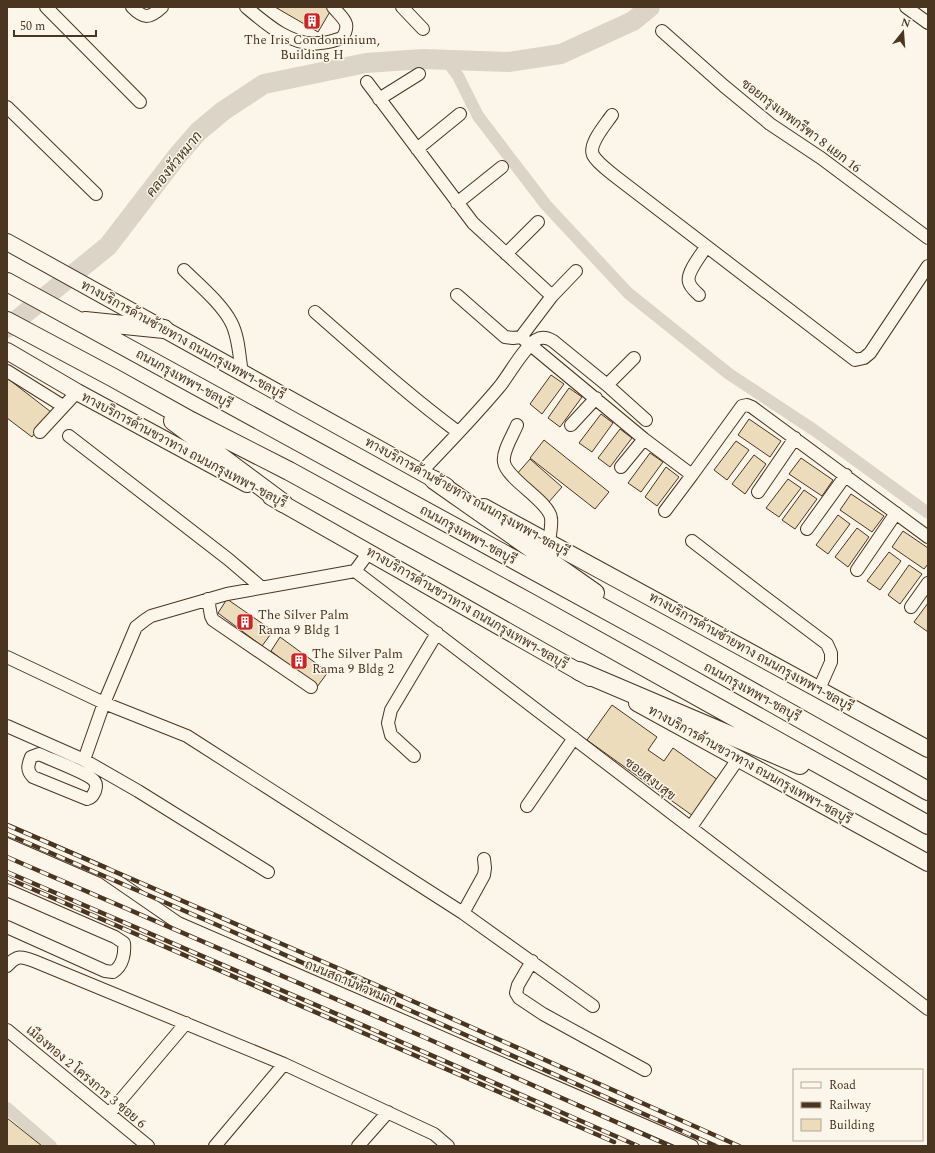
<svg xmlns="http://www.w3.org/2000/svg" width="935" height="1153" font-family="Spectral,Sarabun,serif">
<rect width="100%" height="100%" fill="#fbf6e9"/>
<g fill="none" stroke-linecap="round" stroke-linejoin="round">
<path stroke="#dcd4c6" stroke-width="12" d="M 446,60 L 458,76 L 478,116 L 546,205 L 628,293 L 729,374 L 814,430 L 928,513
M 7,1108 L 51,1146"/>
<path stroke="#dcd4c6" stroke-width="20" d="M 7,328 L 108,246 L 178,155 L 198,132 L 223,111 L 264,84 L 366,63 L 423,59 L 508,62 L 561,54 L 633,21 L 650,7"/>
</g>
<path fill="#ecdcbc" stroke="#4a3520" d="M 275,7 L 327,7 L 331,10 L 318,32 Z
M 551,375 L 564,384 L 542,414 L 530,404 Z
M 7,378 L 51,412 L 32,437 L 7,418 Z
M 569,388 L 582,397 L 560,427 L 548,418 Z
M 601,414 L 613,423 L 592,452 L 579,443 Z
M 749,419 L 781,441 L 770,457 L 738,435 Z
M 620,429 L 632,438 L 610,467 L 598,458 Z
M 544,440 L 609,492 L 595,509 L 530,458 Z
M 736,441 L 749,450 L 727,480 L 714,470 Z
M 650,453 L 663,462 L 641,492 L 628,483 Z
M 754,455 L 766,464 L 745,494 L 732,484 Z
M 801,458 L 833,480 L 822,496 L 789,474 Z
M 530,459 L 562,487 L 548,503 L 516,475 Z
M 666,467 L 679,477 L 657,506 L 645,497 Z
M 788,479 L 801,488 L 779,517 L 766,508 Z
M 804,490 L 817,499 L 795,529 L 782,520 Z
M 851,494 L 884,516 L 872,532 L 840,510 Z
M 838,515 L 850,524 L 828,554 L 816,545 Z
M 857,528 L 869,537 L 848,567 L 835,557 Z
M 903,531 L 928,548 L 928,564 L 924,569 L 892,547 Z
M 889,552 L 901,561 L 880,590 L 867,581 Z
M 909,565 L 922,574 L 900,604 L 888,595 Z
M 227,599 L 273,631 L 262,646 L 218,613 Z
M 928,603 L 928,632 L 914,622 Z
M 280,637 L 328,672 L 317,687 L 271,651 Z
M 612,705 L 657,737 L 648,750 L 664,761 L 673,748 L 718,780 L 693,816 L 587,740 Z
M 7,1118 L 42,1146 L 7,1146 Z"/>
<g fill="none" stroke-linecap="round" stroke-linejoin="round">
<defs>
<path id="minor" d="M 46,7 L 140,102
M 132,7 C 144,19 149,19 162,7
M 246,7 C 266,24 292,47 320,43 C 328,43 335,40 342,38 C 352,23 343,19 333,7
M 402,7 L 423,29
M 906,7 L 928,23
M 662,31 L 724,86 L 770,124 L 821,158 L 928,238
M 367,82 L 473,223 L 552,296
M 379,99 L 419,74
M 7,107 L 96,194
M 612,115 C 606,124 588,144 593,155 C 597,163 609,171 616,177 L 855,360 L 864,358 L 870,353 L 928,266
M 417,149 L 460,114
M 457,203 L 502,167
M 506,254 L 538,222
M 184,270 C 199,285 221,303 231,322 C 239,337 239,356 242,373
M 457,295 L 505,337 L 513,338 L 521,337 L 552,296 L 576,271
M 699,295 C 695,291 690,287 689,282 C 686,273 701,255 706,247
M 315,312 C 362,353 408,395 458,432
M 521,337 L 644,439 L 692,475 L 742,406 L 747,405 L 752,407 L 928,537
M 7,371 L 63,406
M 607,385 L 634,358
M 517,425 C 513,435 502,452 504,462 C 506,479 549,501 551,518 C 552,525 550,534 549,542
M 571,425 L 596,398
M 40,432 L 77,392
M 69,436 L 228,559 L 261,587
M 621,467 L 644,439
M 421,472 C 448,444 475,416 500,386 C 511,372 522,350 536,340 C 542,336 548,338 553,341 L 607,385 L 646,420
M 758,492 L 795,438
M 665,511 L 692,475
M 807,529 L 846,475
M 692,541 L 762,595 L 827,644 L 831,653 L 831,662 L 819,689
M 857,570 L 896,513
M 355,571 L 928,1009
M 208,599 L 211,616 L 213,620 L 311,687
M 911,607 L 928,583
M 7,657 L 104,703 L 187,736 L 463,913 L 593,1006
M 7,726 L 84,760 L 104,703 L 136,627 L 145,620 L 151,616 L 227,594 L 355,571 L 369,552
M 39,754 C 49,759 91,774 95,782 C 97,785 96,788 95,791 C 93,795 92,798 87,799 L 33,777 C 26,770 28,765 31,757 Z
M 414,756 L 391,735 L 388,723 L 391,710 L 437,633
M 84,760 L 138,791 L 268,872
M 527,806 L 574,738
M 691,827 L 738,759
M 7,830 L 104,872 L 178,923 L 692,1146
M 7,890 L 115,937 L 124,943 C 125,953 123,966 113,972 L 105,971 L 7,927
M 463,913 L 484,875 L 485,868 L 484,859
M 532,961 L 518,985 L 516,993 L 519,998 L 543,1014 L 645,1070
M 7,966 C 17,955 21,956 34,961 L 284,1064 L 434,1134 L 448,1146
M 7,1030 L 148,1146
M 109,1114 L 186,1023
M 215,1146 L 284,1064
M 358,1146 L 388,1112"/>
<path id="major" d="M 7,242 L 446,486
M 7,351 L 77,392 L 247,484
M 271,497 L 590,678
M 484,507 L 928,749
M 637,703 L 928,863"/>
<path id="highway" d="M 7,282 L 661,640 L 928,791
M 7,321 L 112,377 L 191,421 L 289,471 L 530,603 L 928,825
M 85,321 L 164,329
M 173,421 L 283,503
M 434,480 L 595,593
M 579,671 L 800,765"/>
</defs>
<use href="#minor" stroke="#4a3520" stroke-width="14"/>
<use href="#major" stroke="#4a3520" stroke-width="18"/>
<use href="#highway" stroke="#4a3520" stroke-width="20"/>
<use href="#minor" stroke="#fbf6e9" stroke-width="12"/>
<use href="#major" stroke="#fbf6e9" stroke-width="16"/>
<use href="#highway" stroke="#fbf6e9" stroke-width="18"/>
<defs>
<path id="rail" d="M 7,825 L 356,976 L 739,1146
M 7,834 L 231,931 L 716,1146
M 7,857 L 426,1038 L 670,1146
M 7,872 L 367,1027 L 638,1146
M 7,878 L 614,1142"/>
</defs>
<use href="#rail" stroke="#4a3520" stroke-width="4.5"/>
<use href="#rail" stroke="#fbf6e9" stroke-width="3" stroke-dasharray="9" stroke-linecap="butt"/>
</g>
<defs>
<symbol id="building-square" viewBox="-11 -11 22 22"><rect x="-9" y="-9" width="18" height="18" rx="4" fill="#c62828" stroke="#fbf6e9"/><path d="M-4-6H4V6H1V3H-1V6H-4ZM-2.5-4.3h1.7v1.8h-1.7ZM.8-4.3h1.7v1.8H.8ZM-2.5-1h1.7V.8h-1.7ZM.8-1h1.7V.8H.8Z" fill="#fff"/></symbol>
</defs>
<g fill-rule="evenodd">
<use href="#building-square" x="302" y="11" width="20" height="20"/>
<use href="#building-square" x="235" y="612" width="20" height="20"/>
<use href="#building-square" x="289" y="651" width="20" height="20"/>
</g>
<g text-anchor="middle" dominant-baseline="central" stroke-width="3" stroke-linejoin="round" paint-order="stroke">
<g font-size="13" fill="#4a3520" stroke="#fbf6e9" text-anchor="start">
<text x="312" y="40" text-anchor="middle">The Iris Condominium,<tspan x="312" dy="15">Building H</tspan></text>
<text x="258" y="615">The Silver Palm<tspan x="258" dy="15">Rama 9 Bldg 1</tspan></text>
<text x="312" y="654">The Silver Palm<tspan x="312" dy="15">Rama 9 Bldg 2</tspan></text>
</g>
<g font-size="13" fill="#4a3520" stroke="#fbf6e9">
<text transform="translate(801 126) rotate(37)">ซอยกรุงเทพกรีฑา 8 แยก 16</text>
<text transform="translate(183 340) rotate(29)">ทางบริการด้านซ้ายทาง ถนนกรุงเทพฯ-ชลบุรี</text>
<text transform="translate(184 379) rotate(29)">ถนนกรุงเทพฯ-ชลบุรี</text>
<text transform="translate(184 450) rotate(28)">ทางบริการด้านขวาทาง ถนนกรุงเทพฯ-ชลบุรี</text>
<text transform="translate(467 497) rotate(29)">ทางบริการด้านซ้ายทาง ถนนกรุงเทพฯ-ชลบุรี</text>
<text transform="translate(468 535) rotate(29)">ถนนกรุงเทพฯ-ชลบุรี</text>
<text transform="translate(467 608) rotate(30)">ทางบริการด้านขวาทาง ถนนกรุงเทพฯ-ชลบุรี</text>
<text transform="translate(751 652) rotate(29)">ทางบริการด้านซ้ายทาง ถนนกรุงเทพฯ-ชลบุรี</text>
<text transform="translate(752 692) rotate(29)">ถนนกรุงเทพฯ-ชลบุรี</text>
<text transform="translate(750 765) rotate(29)">ทางบริการด้านขวาทาง ถนนกรุงเทพฯ-ชลบุรี</text>
<text transform="translate(650 779) rotate(38)">ซอยสงบสุข</text>
<text transform="translate(351 983) rotate(23)">ถนนสถานีหัวหมาก</text>
<text transform="translate(86 1077) rotate(40)">เมืองทอง 2 โครงการ 3 ซอย 6</text>
</g>
<g font-size="14" font-style="italic" fill="#4a3520" stroke="#fbf6e9">
<text transform="translate(174 164) rotate(-51)">คลองหัวหมาก</text>
</g>
</g>
<rect width="935" height="1153" fill="none" stroke="#4a3520" stroke-width="16"/>
<rect x="793" y="1069" width="130" height="72" fill="#fbf6e9" stroke="#b4a999"/>
<rect x="801" y="1082" width="20" height="6" fill="#fbf6e9" stroke="#b4a999"/>
<text x="829" y="1089" font-size="12" fill="#4a3520">Road</text>
<rect x="801" y="1102" width="20" height="6" fill="#4a3520" stroke="#b4a999"/>
<text x="829" y="1109" font-size="12" fill="#4a3520">Railway</text>
<rect x="801" y="1119" width="20" height="12" fill="#ecdcbc" stroke="#b4a999"/>
<text x="829" y="1129" font-size="12" fill="#4a3520">Building</text>
<g transform="translate(903 32) rotate(17)" stroke="#fbf6e9" stroke-width="3" paint-order="stroke">
<path d="M0-3L7 15L0 10L-7 15Z" fill="#4a3520"/>
<text y="-6" font-size="11" font-weight="bold" text-anchor="middle" fill="#4a3520">N</text>
</g>
<path d="M14 30v6h82v-6" fill="none" stroke="#4a3520" stroke-width="2"/>
<text x="20" y="30" font-size="12" fill="#4a3520" stroke="#fbf6e9" stroke-width="3" paint-order="stroke">50 m</text>
</svg>
